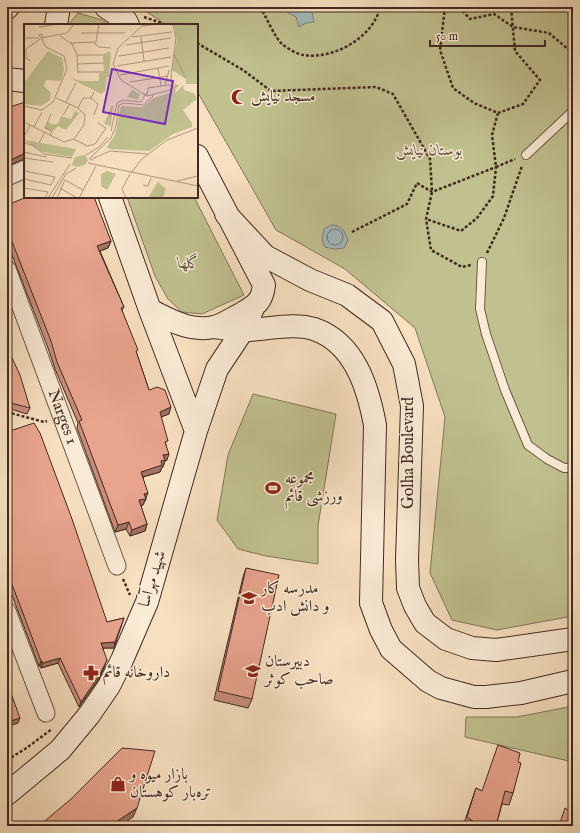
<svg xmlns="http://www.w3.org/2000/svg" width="580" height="833" font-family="'IM FELL English',Amiri,serif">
<rect width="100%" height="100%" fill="#f7e0c0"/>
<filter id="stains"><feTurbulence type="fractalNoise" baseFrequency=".005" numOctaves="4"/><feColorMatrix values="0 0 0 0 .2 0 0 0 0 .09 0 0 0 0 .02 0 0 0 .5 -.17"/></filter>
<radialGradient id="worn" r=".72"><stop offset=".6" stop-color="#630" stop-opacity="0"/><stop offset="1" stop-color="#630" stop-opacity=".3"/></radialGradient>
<path fill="#c1c190" stroke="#827658" d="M 139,7 L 573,7 L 573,616 L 497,630 L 452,620 L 430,573 L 445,417 L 415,328 L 345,269 L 276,230 L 197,91 L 197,25 L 163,25 L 162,22 Z
M 78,13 L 102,20 L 108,25 L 68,25 Z
M 127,197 L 194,197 L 244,295 L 202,314 L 182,312 L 168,299 L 155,276 Z
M 253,394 L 336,414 L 318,526 L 318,564 L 266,556 L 238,549 L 217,520 L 228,455 Z
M 573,706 L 573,762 L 465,737 L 466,717 L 517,717 Z"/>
<path fill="#a2babd" stroke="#7c807e" d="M 297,7 L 313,7 L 312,12 L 314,22 L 306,23 L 299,27 L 296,17 L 287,12 Z
M 331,225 C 342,225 344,230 348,240 L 344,248 L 334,249 L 325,247 L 322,239 L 324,229 Z"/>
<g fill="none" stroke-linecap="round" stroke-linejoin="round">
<path stroke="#72726e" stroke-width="1" d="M327 237a8 8 0 1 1 16 0a8 8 0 1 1-16 0Z"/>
<defs>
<path id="service" d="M 526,155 L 573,111
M 482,262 L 480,309 L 486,334 L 505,390 L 528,445 L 547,459 L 564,468 L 573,468"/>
<g id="minor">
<path d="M 7,177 L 25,169"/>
<path id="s1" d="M 7,269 L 117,566"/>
<path d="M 7,611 L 46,713"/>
</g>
<path id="secondary" d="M 106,7 L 126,21 L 128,25
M 7,8 L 8,7
M 56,25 L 59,7
M 7,79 L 25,81
M 110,197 L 150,310 C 169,320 191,332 214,327 C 223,325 233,318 241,314 C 256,305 262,302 264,285 L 197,156
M 226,214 L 265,256 L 310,280 L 347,295 L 382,321 L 404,364 L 412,406 L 407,560 L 408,588 L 415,606 L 425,623 L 446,639 L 472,648 L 496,650 L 573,639
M 150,310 L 196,431
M 214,327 C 224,328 234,330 244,330 C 266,330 293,322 314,329 C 355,343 368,388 375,425 L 371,603 L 381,630 L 391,649 L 428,681 L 441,688 L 474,697 L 486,697 L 521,693 L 573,681
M 7,794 L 60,750 L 89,715 L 109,686 L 122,660 L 147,602 L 196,431 L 217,369 L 243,330 L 254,306"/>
</defs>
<use href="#service" stroke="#6f5848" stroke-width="10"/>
<use href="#minor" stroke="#6f5848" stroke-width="19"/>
<use href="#secondary" stroke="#422a20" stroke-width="24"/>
<path stroke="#422a20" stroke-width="2.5" stroke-dasharray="3 2" stroke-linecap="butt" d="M 260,7 C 266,16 275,38 282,44 C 287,48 298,55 304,55 C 333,60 374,37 380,7
M 445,7 L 440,50 L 453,88 L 474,103 L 498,113 L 523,104 L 540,80 L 515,51 L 511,7
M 459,7 L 470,19 L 494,14 L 513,27 L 549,33 L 568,49 L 573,50
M 144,17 L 167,25
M 197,43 L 243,70 L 271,91 L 376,87 L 393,94 L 430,159 L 432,192 L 426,219 L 431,250 L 462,267 L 471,265
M 498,113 L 492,135 L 496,167 L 515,159
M 352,232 L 407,204 L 417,183 L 432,192 L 496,167 L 493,196 L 477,218 L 461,231 L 426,219
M 487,253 L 504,218 L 522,166
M 7,412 L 44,422 L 47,421
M 123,579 L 130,595
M 7,760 L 25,749 L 52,729"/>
<use href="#service" stroke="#faebd6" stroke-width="8"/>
<use href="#minor" stroke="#faebd6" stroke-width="17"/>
<use href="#secondary" stroke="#faebd6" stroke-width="22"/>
</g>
<path fill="#c88d7a" stroke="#422a20" d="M 7,205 L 111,241 L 108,248 L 100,251 L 124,307 L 122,310 L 149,390 L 169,414 L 161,417 L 166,445 L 167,460 L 165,461 L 163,467 L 162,467 L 160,472 L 143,477 L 146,499 L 143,505 L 141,506 L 147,524 L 145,531 L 130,536 L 126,529 L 115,532 L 77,428 L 78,423 L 55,369 L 48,348 L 7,242 Z
M 7,347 L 30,408 L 27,414 L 7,408 Z
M 7,432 L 107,622 L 124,618 L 114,648 L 103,648 L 105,666 L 98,680 L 79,707 L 58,663 L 41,668 L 40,666 L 39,666 L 7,582 Z
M 246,568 L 252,699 L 248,708 L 214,700 L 243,577 Z
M 518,762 L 513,793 L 509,805 L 502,804 L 496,826 L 463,826 L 476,788 L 482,791 Z"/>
<path fill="#a37363" stroke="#422a20" d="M 23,154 L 25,154 L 25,160 L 21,160 L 7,167 L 7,162 Z
M 111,241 L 108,248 L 95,253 L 97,246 Z
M 171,407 L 169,414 L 158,418 L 160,412 Z
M 169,454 L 167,460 L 165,461 L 163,467 L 162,467 L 160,472 L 139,478 L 141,472 L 163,455 Z
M 148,493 L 143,505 L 137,507 L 139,500 L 144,494 Z
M 129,522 L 126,529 L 115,532 L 118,525 Z
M 147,524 L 145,531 L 130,536 L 132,530 Z
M 115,642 L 114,648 L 100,648 L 101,643 Z
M 60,658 L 58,663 L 41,668 L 43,663 Z
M 107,660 L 98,680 L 79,707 L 81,702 Z
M 41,661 L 42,661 L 40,666 L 39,666 Z
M 20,718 L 18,723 L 7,727 L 7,722 Z
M 137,808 L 133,817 L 120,826 L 110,826 Z"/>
<path fill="#e9a48e" stroke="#422a20" d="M 25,102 L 25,154 L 23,154 L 7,162 L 7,108 Z
M 27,197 L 94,197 L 111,241 L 97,246 L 124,307 L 121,308 L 138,350 L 136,351 L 149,390 L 157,387 L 165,390 L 171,407 L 160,412 L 168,441 L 165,442 L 169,454 L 163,455 L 165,460 L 161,461 L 162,465 L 141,472 L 148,493 L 144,494 L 146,499 L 139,500 L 147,524 L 132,530 L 129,522 L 118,525 L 79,421 L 82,420 L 57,362 L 51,341 L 7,229 L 7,205 Z
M 7,347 L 20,375 L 30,408 L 7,402 Z
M 34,423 L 40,433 L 72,519 L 107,622 L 124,618 L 115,642 L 101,643 L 107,660 L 100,674 L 81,702 L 60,658 L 43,663 L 42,661 L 41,661 L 7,571 L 7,432 Z
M 246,568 L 279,575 L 252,699 L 218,691 Z
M 7,693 L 8,697 L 12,696 L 20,718 L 7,722 Z
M 498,745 L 520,753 L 518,762 L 521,763 L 513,793 L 505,791 L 496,826 L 472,826 L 474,822 L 467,817 L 476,788 L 482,791 Z
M 122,748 L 155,751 L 137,808 L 110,826 L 40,826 L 40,825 L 71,799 Z
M 573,806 L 573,826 L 559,826 L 565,808 L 571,812 Z"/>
<defs>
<symbol id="mosque-bare" viewBox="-9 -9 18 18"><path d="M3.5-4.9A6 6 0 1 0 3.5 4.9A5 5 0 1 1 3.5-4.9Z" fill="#8f2418" stroke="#faebd6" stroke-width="2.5" paint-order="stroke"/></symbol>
<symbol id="stadium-bare" viewBox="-9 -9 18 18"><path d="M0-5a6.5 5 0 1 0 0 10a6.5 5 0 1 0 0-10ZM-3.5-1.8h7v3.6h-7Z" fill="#8f2418" stroke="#faebd6" stroke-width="2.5" paint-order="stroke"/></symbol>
<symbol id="school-bare" viewBox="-9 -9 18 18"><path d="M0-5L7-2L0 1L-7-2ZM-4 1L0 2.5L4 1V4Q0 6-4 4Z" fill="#8f2418" stroke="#faebd6" stroke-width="2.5" paint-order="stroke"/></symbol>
<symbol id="pharmacy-bare" viewBox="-9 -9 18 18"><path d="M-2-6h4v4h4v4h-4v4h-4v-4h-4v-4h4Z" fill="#8f2418" stroke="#faebd6" stroke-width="2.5" paint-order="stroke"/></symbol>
<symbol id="shop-bare" viewBox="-9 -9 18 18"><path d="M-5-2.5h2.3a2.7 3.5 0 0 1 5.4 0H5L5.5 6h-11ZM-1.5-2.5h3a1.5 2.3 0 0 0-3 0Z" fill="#8f2418" stroke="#faebd6" stroke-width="2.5" paint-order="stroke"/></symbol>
</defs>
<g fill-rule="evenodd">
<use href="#mosque-bare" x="228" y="86" width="22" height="22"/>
<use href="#stadium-bare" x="262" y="477" width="22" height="22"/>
<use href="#school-bare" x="238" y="587" width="22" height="22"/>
<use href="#school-bare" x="242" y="660" width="22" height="22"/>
<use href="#pharmacy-bare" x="80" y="662" width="22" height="22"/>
<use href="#shop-bare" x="107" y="773" width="22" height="22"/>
</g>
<g text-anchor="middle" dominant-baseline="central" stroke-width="3" stroke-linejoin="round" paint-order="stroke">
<g font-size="16" fill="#422a20" stroke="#faebd6" text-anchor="start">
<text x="251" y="97">مسجد نیایش</text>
<text x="285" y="479">مجموعه<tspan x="285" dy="18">ورزشی قائم</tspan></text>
<text x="261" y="589">مدرسه کار<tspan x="261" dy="18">و دانش ادب</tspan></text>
<text x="265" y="662">دبيرستان<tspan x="265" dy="18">صاحب كوثر</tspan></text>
<text x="103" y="673">داروخانه قائم</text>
<text x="130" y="775">بازار میوه و<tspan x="130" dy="18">تره‌بار کوهستان</tspan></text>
</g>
<g font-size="16" font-style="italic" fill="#62503c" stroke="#faebd6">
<text x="429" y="151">بوستان نیایش</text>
<text x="189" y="264">گلها</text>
</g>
<g font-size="16" fill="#422a20" stroke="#faebd6">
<text stroke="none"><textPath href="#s1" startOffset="158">Narges 1</textPath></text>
<text transform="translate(409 453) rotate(-90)">Golha Boulevard</text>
<text transform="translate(153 579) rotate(-73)">شهید مهرآسا</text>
</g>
</g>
<g transform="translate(24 24)">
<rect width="174" height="174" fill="#f7e0c0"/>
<path d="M 150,0 L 174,0 L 174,60 L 162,60 L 162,55 L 148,46 L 153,16 ZM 24,27 L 38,34 L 40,45 L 37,57 L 22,56 L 20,62 L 27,69 L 26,76 L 20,80 L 15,82 L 0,80 L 0,59 ZM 87,29 L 85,53 L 83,53 L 81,67 L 77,70 L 46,54 L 57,57 L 75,57 L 75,49 L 80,49 L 79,32 ZM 151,60 L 155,61 L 151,67 L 152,68 L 159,61 L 160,66 L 170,69 L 173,75 L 159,86 L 168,99 L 168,103 L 149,110 L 125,127 L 86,125 L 83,123 L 91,111 L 97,82 L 119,83 L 128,75 L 145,69 ZM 108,66 L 116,70 L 114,76 L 103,73 ZM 88,81 L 89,82 L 87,102 L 80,100 ZM 51,87 L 55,89 L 42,106 L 34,102 L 29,107 L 21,104 L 24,98 L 30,101 L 34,99 L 37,92 L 47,95 ZM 0,116 L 52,125 L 48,133 L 19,128 ZM 61,131 L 64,136 L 62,140 L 54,143 L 48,141 L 51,133 ZM 83,147 L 92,150 L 83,166 L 77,162 L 77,150 ZM 134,158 L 142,165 L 139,174 L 124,174 Z" fill="#c1c190"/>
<path fill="none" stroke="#af9780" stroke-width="1" d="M 120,0 L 94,24 L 89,40 L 97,56 L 123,72M 119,2 L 134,0M 15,3 L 34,0M 57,9 L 101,9M 36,12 L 48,20 L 53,31 L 54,49M 19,13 L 18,10 L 15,11 L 17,14 L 43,9 L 50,0M 108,13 L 148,8M 117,13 L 120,37M 0,14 L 15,14M 46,19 L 72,18 L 75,0M 70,19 L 75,23 L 87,24M 102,21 L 147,14M 150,30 L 161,53M 53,31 L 80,31 L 86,28M 95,32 L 145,24M 6,37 L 2,34 L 2,25 L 16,15M 54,40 L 80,39M 93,42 L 147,33M 134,44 L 137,62M 54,48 L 80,48M 96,51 L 145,42M 106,58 L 144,52M 145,61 L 148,63 L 146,66 L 123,72 L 124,64 ZM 141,62 L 145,46M 148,63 L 147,51 L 152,14 L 149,0M 67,74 L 74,80 L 70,91M 42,78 L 52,59M 0,82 L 18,86 L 29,78 L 43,45 L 40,32 L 22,23 L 17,14M 54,84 L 59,74 L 67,74 L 70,68M 39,91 L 46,80M 0,98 L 40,118 L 50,115 L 60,101 L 61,91 L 54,84 L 32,74M 10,103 L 18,88M 87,107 L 93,79 L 99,76 L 117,78 L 122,69M 26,111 L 28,107 L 21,104 L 27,90M 0,113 L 6,101M 50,115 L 63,122 L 71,120 L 82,104 L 74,99M 0,119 L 8,121 L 20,130 L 48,134M 15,119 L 21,108M 0,128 L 23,133M 62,131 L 75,123 L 84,113M 0,134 L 29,138M 65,135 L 87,114 L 92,102 L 95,81 L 100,79 L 120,81 L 130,71M 66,136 L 86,127 L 124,130M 64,139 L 174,162M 0,147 L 31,153M 107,149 L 118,135 L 143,116 L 174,104M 0,155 L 27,161 L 31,153M 153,157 L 174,152M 119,161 L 124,162 L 127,154M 0,164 L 24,168 L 21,174M 36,164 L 53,174M 24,174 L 46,140M 28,174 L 42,150 L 52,144M 33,174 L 41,156 L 59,166M 55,174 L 72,142M 102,174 L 98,165 L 106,150"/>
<path fill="#7b2cbf" fill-opacity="0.15" stroke="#7b2cbf" stroke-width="2" d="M 88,45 L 149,57 L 141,100 L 79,88 Z"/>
<rect width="174" height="174" fill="none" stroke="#422a20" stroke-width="2"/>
</g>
<rect width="580" height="833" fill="none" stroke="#f7e0c0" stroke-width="24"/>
<rect x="8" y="8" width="564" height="817" fill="none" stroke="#422a20" stroke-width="2"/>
<rect x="12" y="12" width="556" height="809" fill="none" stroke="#422a20"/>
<path d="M430 40v6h115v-6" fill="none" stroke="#422a20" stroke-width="2"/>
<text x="436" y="40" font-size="12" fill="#422a20" stroke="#faebd6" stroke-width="3" paint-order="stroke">50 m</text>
<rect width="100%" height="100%" filter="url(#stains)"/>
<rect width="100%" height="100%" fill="url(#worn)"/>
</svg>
